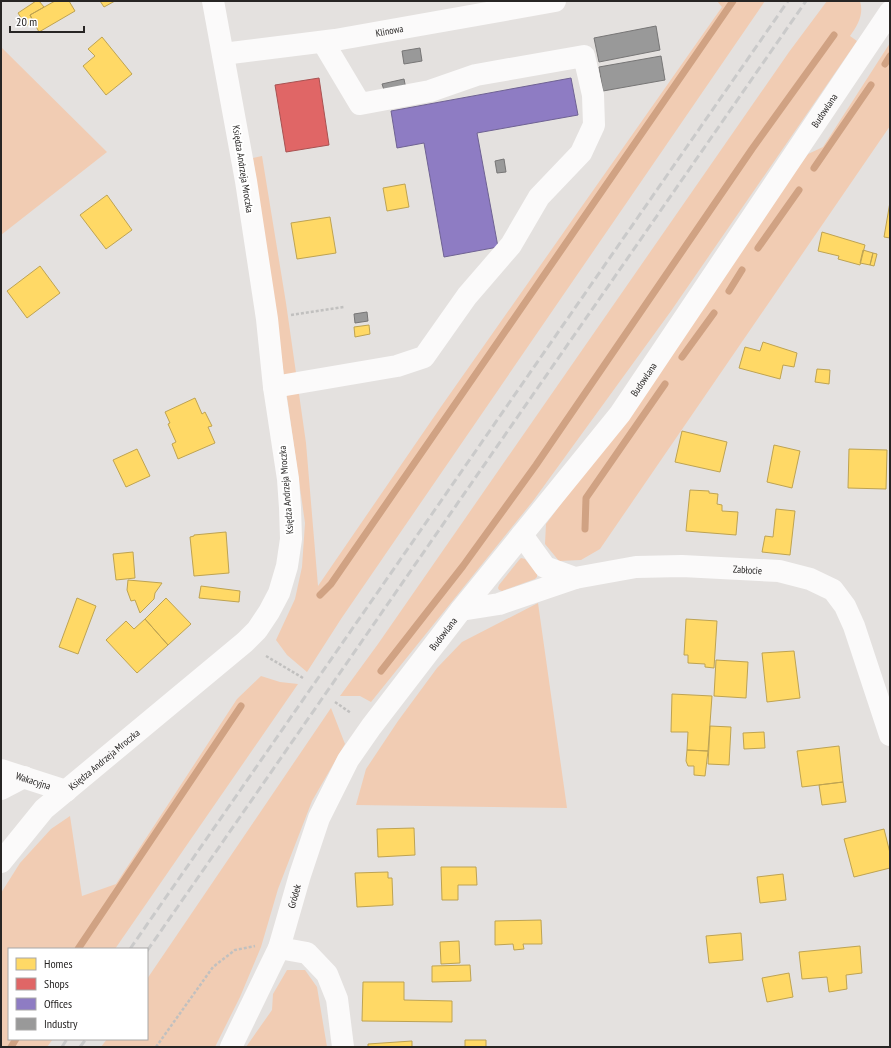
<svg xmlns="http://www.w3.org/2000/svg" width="891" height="1048" font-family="'PT Sans Narrow',sans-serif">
<rect width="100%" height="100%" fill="#e4e1df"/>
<path fill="#f1ccb3" d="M 717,1 L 765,1 L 341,619 L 307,672 L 287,655 L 276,640 L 295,599 L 302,567 L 305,523 L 253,158 L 262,156 L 286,303 L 306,443 L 318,586 L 438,411 L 722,7 Z
M 827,1 L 860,1 C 864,14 858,25 850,36 L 857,41 L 671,311 L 533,501 L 371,702 L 360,696 L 340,696 L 378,644 L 789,52 Z
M 890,43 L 890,126 L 600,549 L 581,560 L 559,561 L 545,544 L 546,524 L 653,380 L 785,186 L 808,154 L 823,147 Z
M 1,47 L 107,152 L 1,235 Z
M 521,558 L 525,559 L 537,574 L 537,577 L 535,579 L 502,591 L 499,590 L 498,588 L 499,585 L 519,560 Z
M 538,603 L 567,808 L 356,805 L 366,769 L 398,721 L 437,668 L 462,642 Z
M 261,676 L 280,682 L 298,684 L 115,949 L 9,949 L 9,1039 L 53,1039 L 47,1047 L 1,1047 L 1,893 L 20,863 L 51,829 L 70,816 L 82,896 L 116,884 L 237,699 Z
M 331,708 L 345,744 L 312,801 L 278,889 L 261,947 L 240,997 L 215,1047 L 101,1047 L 107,1039 L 147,1039 L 147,979 Z
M 287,970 L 305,970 L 317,987 L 327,1047 L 246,1047 L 272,1010 L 273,994 Z"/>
<path fill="#ffd966" stroke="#bea352" d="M 36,1 L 39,1 L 44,7 L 30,15 L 33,21 L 26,26 L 18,13 Z
M 55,1 L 69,1 L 75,11 L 39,32 L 30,15 Z
M 100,1 L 115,1 L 104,7 Z
M 102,37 L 132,74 L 106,95 L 83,66 L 95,56 L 88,49 Z
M 405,184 L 409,207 L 387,211 L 383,188 Z
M 107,195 L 132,230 L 106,249 L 80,215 Z
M 890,202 L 890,238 L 884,237 Z
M 330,217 L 336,253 L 297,259 L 291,223 Z
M 822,232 L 865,245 L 860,265 L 838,259 L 839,256 L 818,251 Z
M 863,250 L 873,253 L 870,265 L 860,263 Z
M 873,253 L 877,254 L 874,266 L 870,265 Z
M 40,266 L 60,293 L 27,318 L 7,291 Z
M 369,325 L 370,334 L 355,337 L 354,327 Z
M 763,342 L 797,353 L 794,367 L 783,365 L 780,379 L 739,368 L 745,347 L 760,351 Z
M 817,369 L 830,370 L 829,384 L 815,382 Z
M 195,398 L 202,414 L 205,412 L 212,426 L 208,427 L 215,443 L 178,459 L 172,444 L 176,442 L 168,424 L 170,423 L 165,412 Z
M 682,431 L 727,442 L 720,472 L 675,462 Z
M 774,445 L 800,451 L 792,488 L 767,482 Z
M 137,449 L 150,476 L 126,487 L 113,460 Z
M 849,449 L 887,450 L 886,489 L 848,488 Z
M 690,490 L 709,491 L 709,493 L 718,494 L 717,504 L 722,505 L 722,511 L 738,512 L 736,535 L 686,531 Z
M 776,509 L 795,511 L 790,555 L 762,552 L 765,536 L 773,537 Z
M 226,532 L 229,573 L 194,576 L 190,537 L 194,536 L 194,535 Z
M 133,552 L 135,578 L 116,580 L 113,554 Z
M 128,580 L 162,583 L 155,593 L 154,599 L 140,613 L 135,600 L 131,601 L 127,590 Z
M 201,586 L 240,591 L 239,602 L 199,598 Z
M 77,598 L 96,606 L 78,654 L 59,647 Z
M 166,598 L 191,624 L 168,645 L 145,619 Z
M 145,619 L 168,645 L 137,673 L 106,640 L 126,621 L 134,629 Z
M 686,619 L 717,621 L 714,668 L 705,667 L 705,664 L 688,663 L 688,655 L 684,655 Z
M 794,651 L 800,698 L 767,702 L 762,653 Z
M 716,660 L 748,662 L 746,698 L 714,696 Z
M 672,694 L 712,696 L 708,751 L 687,750 L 688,732 L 671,732 Z
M 710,726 L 731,727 L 729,765 L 708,764 Z
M 764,732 L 765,748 L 744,749 L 743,733 Z
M 839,746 L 843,782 L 802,787 L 797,751 Z
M 687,750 L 708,751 L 705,776 L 694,775 L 694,766 L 688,766 L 686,761 Z
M 843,782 L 846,802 L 822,805 L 819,785 Z
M 414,828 L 415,855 L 378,857 L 377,829 Z
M 884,829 L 890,853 L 890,868 L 854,877 L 844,839 Z
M 441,867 L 476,867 L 477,885 L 458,885 L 458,900 L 442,900 Z
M 388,872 L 388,878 L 392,878 L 393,905 L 357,907 L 355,873 Z
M 783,874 L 786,900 L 760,903 L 757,877 Z
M 541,920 L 542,944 L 523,944 L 524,949 L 514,950 L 513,944 L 495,945 L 495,921 Z
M 741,933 L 743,960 L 709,963 L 706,936 Z
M 459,941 L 460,963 L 441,964 L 440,942 Z
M 860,946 L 862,973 L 846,975 L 847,989 L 829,992 L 827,977 L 802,979 L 799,952 Z
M 470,965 L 471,981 L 432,982 L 432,966 Z
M 789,973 L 793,997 L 767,1002 L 762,978 Z
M 363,982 L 404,982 L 404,1000 L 452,1001 L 452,1022 L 362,1021 Z
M 465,1040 L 486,1040 L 486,1047 L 465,1047 Z
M 412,1041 L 412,1047 L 368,1047 L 368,1044 Z"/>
<path fill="#e06666" stroke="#a85252" d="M 319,78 L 329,145 L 286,152 L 275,85 Z"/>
<path fill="#8e7cc3" stroke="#6f6293" d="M 571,78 L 578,115 L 477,133 L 498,247 L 444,257 L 424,143 L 397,148 L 391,111 Z"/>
<path fill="#999" stroke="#777676" d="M 656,26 L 660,50 L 599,62 L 594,38 Z
M 420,48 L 422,61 L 404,64 L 402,51 Z
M 661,56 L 665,80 L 603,91 L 599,67 Z
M 404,79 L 406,89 L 385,93 L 382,84 Z
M 504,159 L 506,172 L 497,173 L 495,161 Z
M 367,312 L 368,321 L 355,323 L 354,314 Z"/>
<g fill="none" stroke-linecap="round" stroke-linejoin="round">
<path stroke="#d0a283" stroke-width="7" d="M 885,64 L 890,56
M 814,168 L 871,85
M 758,248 L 799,190
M 729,291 L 742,270
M 682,357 L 714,313
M 585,529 L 586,498 L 665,384
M 320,595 L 331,584 L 733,1
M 381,671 L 463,566 L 536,465 L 752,149 L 834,35
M 78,949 L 241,706
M 11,1047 L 16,1039"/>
<path stroke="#c1c0bf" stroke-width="2.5" stroke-dasharray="3 2" stroke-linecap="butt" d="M 291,315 L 344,307
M 266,656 L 303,678
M 335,702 L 351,713
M 156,1047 L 213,967 L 235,950 L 255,946"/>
<g stroke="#fbfafa" stroke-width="22">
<path id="s1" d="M 223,54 L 335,40 L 555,1"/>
<path d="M 274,387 L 397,366 L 424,357 L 467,296 L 511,245 L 539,197 L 581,153 L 594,125 L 593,95 L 584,56 L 476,75 L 430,91 L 360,104 L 323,42"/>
<path id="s2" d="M 522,535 L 545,567 L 575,578 L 636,567 L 682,566 L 779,571 L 810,579 L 833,590 L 845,606 L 854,626 L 890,735"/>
<path d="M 461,610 L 499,604 L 575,578"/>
<path id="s3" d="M 1,770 L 66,791"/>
<path d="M 1,789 L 24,777"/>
<path id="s4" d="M 1,862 L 44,809 L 245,642 L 257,630 L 269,612 L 279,593 L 287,566 L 291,539 L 290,508 L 288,479 L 274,387 L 267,319 L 246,181 L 213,1"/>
<path d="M 279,948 L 307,953 L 327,974 L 337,999 L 343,1047"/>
<path id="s5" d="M 231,1047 L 279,948 L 300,875 L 319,818 L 348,760 L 371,727 L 461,610 L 620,414 L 890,12"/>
</g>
<path stroke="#cacaca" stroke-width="3" stroke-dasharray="8 4" stroke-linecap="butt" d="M 130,949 L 788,1
M 147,951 L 806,1
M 62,1047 L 67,1039
M 80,1047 L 86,1039"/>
</g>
<g text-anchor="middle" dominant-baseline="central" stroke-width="4" stroke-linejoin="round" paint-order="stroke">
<g font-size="10" fill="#272524" stroke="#fff">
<text stroke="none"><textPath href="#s1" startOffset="168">Klinowa</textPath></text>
<text stroke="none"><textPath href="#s5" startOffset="1117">Budowlana</textPath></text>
<text transform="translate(243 169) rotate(81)">Księdza Andrzeja Mroczka</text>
<text stroke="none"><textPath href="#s5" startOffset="793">Budowlana</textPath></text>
<text transform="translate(286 490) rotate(-95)">Księdza Andrzeja Mroczka</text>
<text stroke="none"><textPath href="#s2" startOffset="245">Zabłocie</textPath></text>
<text stroke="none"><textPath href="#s5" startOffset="469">Budowlana</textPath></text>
<text stroke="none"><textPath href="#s4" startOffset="146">Księdza Andrzeja Mroczka</textPath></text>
<text stroke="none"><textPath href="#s3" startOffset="34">Wakacyjna</textPath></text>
<text stroke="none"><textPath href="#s5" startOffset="164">Gródek</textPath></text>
</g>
</g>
<rect width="891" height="1048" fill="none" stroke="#272524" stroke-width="4"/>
<rect x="8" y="948" width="140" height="92" fill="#ffffff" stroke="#a9a8a7"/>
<rect x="16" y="958" width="20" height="12" fill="#ffd966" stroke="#a9a8a7"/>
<text x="44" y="968" font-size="12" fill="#272524">Homes</text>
<rect x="16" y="978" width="20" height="12" fill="#e06666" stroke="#a9a8a7"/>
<text x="44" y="988" font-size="12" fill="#272524">Shops</text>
<rect x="16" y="998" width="20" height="12" fill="#8e7cc3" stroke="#a9a8a7"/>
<text x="44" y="1008" font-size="12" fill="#272524">Offices</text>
<rect x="16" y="1018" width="20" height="12" fill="#999999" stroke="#a9a8a7"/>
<text x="44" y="1028" font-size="12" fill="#272524">Industry</text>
<path d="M10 26v6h74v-6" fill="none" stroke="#272524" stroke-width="2"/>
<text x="16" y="26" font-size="12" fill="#272524" stroke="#ffffff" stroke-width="3" paint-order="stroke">20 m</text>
</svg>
